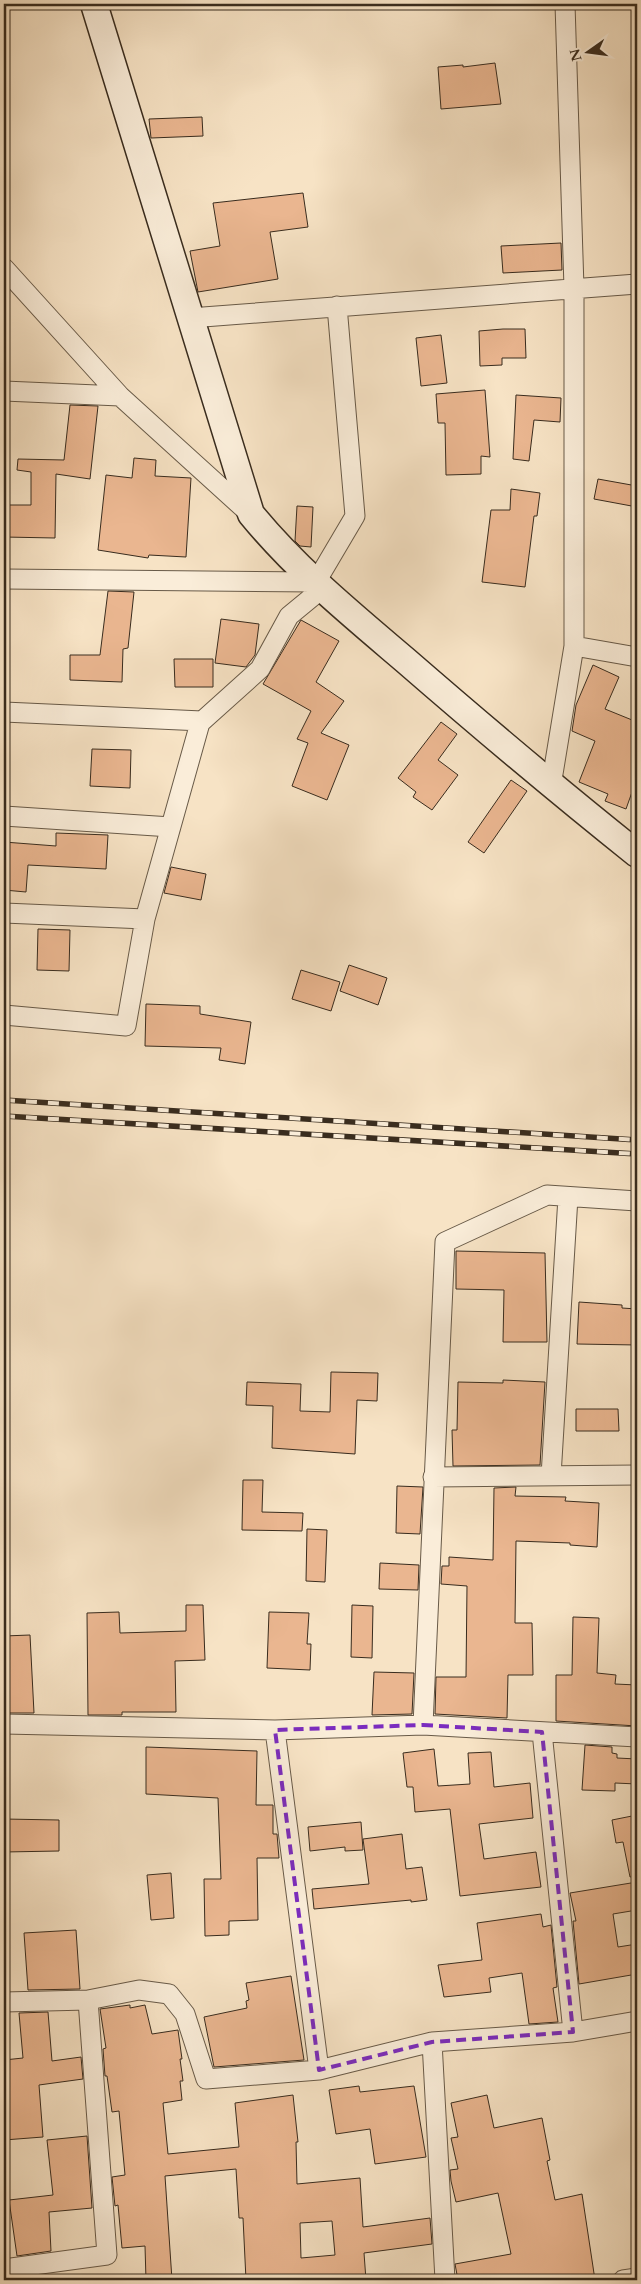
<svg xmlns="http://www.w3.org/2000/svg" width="641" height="2284" font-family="Cardo,serif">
<rect width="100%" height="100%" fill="#f7e3c5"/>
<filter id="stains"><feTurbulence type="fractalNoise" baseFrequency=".004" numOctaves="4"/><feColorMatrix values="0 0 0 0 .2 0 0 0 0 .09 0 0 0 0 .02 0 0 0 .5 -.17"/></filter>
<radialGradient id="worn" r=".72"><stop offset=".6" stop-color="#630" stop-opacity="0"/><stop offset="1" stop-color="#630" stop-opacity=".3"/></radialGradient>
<path fill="#eab690" stroke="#392c1e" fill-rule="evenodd" d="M 495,63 L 501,104 L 441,109 L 438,67 L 463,65 L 463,67 Z
M 202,117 L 203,136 L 151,138 L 149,119 Z
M 303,193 L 308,227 L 270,232 L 278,279 L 198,292 L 190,251 L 220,246 L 213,203 Z
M 561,243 L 562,270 L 503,273 L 501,246 Z
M 503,329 L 525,329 L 526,358 L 502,358 L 502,365 L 480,366 L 479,331 Z
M 441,335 L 447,383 L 421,386 L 416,338 Z
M 485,390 L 490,457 L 481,456 L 481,474 L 446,475 L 445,423 L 438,423 L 436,394 Z
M 516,395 L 561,398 L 560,422 L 534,420 L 529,461 L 513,459 Z
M 70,405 L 98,406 L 90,479 L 56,474 L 55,538 L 4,537 L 4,505 L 31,505 L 31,472 L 17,470 L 18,459 L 64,460 Z
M 134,458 L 156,460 L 155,476 L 191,478 L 186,557 L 149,555 L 148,558 L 98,550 L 106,475 L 132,478 Z
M 598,479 L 637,486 L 637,507 L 594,499 Z
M 511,489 L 540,493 L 537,516 L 534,516 L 525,587 L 482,582 L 491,510 L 510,510 Z
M 297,506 L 313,507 L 311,547 L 300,546 L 295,541 Z
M 108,591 L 134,592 L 128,648 L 123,649 L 122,682 L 70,680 L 70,655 L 100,655 Z
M 221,619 L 259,624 L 255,655 L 246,667 L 215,663 Z
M 301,620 L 339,641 L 316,682 L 344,701 L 321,733 L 349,745 L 327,800 L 292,786 L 308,743 L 297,739 L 311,711 L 263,684 Z
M 174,659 L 213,659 L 213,687 L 175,687 Z
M 593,665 L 619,677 L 605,709 L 637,722 L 637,778 L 626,809 L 605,801 L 608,794 L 579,782 L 595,741 L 572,731 L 576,705 Z
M 441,722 L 457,734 L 438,760 L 458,775 L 432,810 L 413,797 L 416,792 L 398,778 Z
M 92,749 L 131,750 L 130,788 L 90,786 Z
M 511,780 L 527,791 L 484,853 L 468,842 Z
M 56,833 L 108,835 L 106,869 L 28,865 L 26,892 L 4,890 L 4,842 L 56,846 Z
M 171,867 L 206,874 L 201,900 L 164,893 Z
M 38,929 L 70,930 L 69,971 L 37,970 Z
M 349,965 L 387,978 L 378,1005 L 340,991 Z
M 301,970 L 340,982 L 331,1011 L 292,999 Z
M 146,1004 L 200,1006 L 200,1014 L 251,1022 L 245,1064 L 219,1060 L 221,1048 L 145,1046 Z
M 456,1251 L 545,1253 L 547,1342 L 503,1342 L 504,1290 L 456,1289 Z
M 579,1302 L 622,1305 L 622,1308 L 637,1309 L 637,1345 L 577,1344 Z
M 331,1372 L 378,1373 L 377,1401 L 357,1400 L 355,1454 L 272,1448 L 273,1406 L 246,1405 L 247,1382 L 301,1384 L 300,1411 L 330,1412 Z
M 503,1380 L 545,1382 L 540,1465 L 453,1466 L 452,1430 L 457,1430 L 458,1382 L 503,1383 Z
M 576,1409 L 618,1409 L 619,1431 L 576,1431 Z
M 243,1480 L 263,1480 L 262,1512 L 303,1513 L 302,1531 L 242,1530 Z
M 397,1486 L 423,1487 L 420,1534 L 396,1533 Z
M 516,1487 L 515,1496 L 566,1497 L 565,1501 L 599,1503 L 597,1547 L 570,1545 L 570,1543 L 516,1541 L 515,1623 L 532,1623 L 533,1675 L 508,1675 L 507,1718 L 435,1714 L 436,1677 L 466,1677 L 467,1586 L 441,1584 L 442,1566 L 449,1566 L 449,1557 L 493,1560 L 494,1488 Z
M 307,1529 L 327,1530 L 325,1582 L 306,1581 Z
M 380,1563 L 419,1565 L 418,1590 L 379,1589 Z
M 186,1605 L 203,1605 L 205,1660 L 175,1661 L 176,1712 L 122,1712 L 122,1715 L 88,1715 L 87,1613 L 119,1612 L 120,1633 L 186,1631 Z
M 352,1605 L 373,1606 L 372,1658 L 351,1657 Z
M 269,1612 L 309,1613 L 307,1644 L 311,1644 L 310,1670 L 267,1668 Z
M 573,1617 L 599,1618 L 597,1673 L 616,1675 L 615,1684 L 637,1685 L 637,1726 L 556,1721 L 556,1675 L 572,1675 Z
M 30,1635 L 34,1713 L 7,1713 L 4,1636 Z
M 374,1672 L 414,1673 L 412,1714 L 372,1715 Z
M 585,1745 L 612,1747 L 612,1753 L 617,1754 L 617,1758 L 637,1759 L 637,1784 L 615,1783 L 615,1791 L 582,1790 Z
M 146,1747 L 257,1751 L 256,1805 L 273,1805 L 273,1834 L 277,1834 L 279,1858 L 257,1858 L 258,1920 L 229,1921 L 229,1935 L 205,1936 L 204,1879 L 221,1879 L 218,1798 L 146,1794 Z
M 434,1749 L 438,1786 L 470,1784 L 468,1753 L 491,1752 L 494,1787 L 530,1783 L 533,1818 L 479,1824 L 484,1859 L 536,1852 L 541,1887 L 460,1896 L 450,1809 L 415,1812 L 413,1787 L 407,1787 L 403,1753 Z
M 637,1815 L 637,1876 L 630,1877 L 623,1842 L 616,1843 L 612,1820 Z
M 4,1819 L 59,1820 L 59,1851 L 4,1852 Z
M 361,1822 L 363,1850 L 345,1851 L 345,1847 L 310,1851 L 308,1827 Z
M 402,1834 L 406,1869 L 422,1867 L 427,1900 L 411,1902 L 411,1900 L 314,1909 L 312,1889 L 369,1884 L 363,1839 Z
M 171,1873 L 174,1918 L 151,1920 L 147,1875 Z
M 637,1882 L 637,1910 L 613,1914 L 618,1947 L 637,1944 L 637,1974 L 579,1984 L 573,1921 L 576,1921 L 570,1893 Z
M 541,1914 L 543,1927 L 551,1925 L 557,1987 L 553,1988 L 558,2022 L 529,2024 L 522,1973 L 489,1978 L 491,1992 L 444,1997 L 438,1965 L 482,1960 L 477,1923 Z
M 76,1930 L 80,1989 L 28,1990 L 24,1933 Z
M 291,1976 L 304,2060 L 214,2067 L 204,2017 L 247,2008 L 246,2001 L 249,2000 L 246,1983 Z
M 130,2005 L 130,2008 L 145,2005 L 152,2034 L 178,2030 L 182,2059 L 180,2059 L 183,2081 L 180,2081 L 182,2100 L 163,2103 L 168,2154 L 239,2147 L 235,2103 L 293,2095 L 298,2142 L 296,2142 L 297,2184 L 360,2178 L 363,2227 L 430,2218 L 432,2244 L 364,2253 L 366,2280 L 246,2280 L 243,2218 L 239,2218 L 236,2169 L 165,2176 L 172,2280 L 146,2280 L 145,2246 L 122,2248 L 118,2205 L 115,2206 L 112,2177 L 125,2175 L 119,2111 L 112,2112 L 107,2076 L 105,2076 L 103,2049 L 106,2048 L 100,2009 ZM 332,2221 L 335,2255 L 301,2258 L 300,2223 Z
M 48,2012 L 52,2061 L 81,2057 L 83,2079 L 39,2085 L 43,2137 L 4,2140 L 4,2060 L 23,2058 L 19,2013 Z
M 359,2086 L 360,2092 L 414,2086 L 426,2157 L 375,2164 L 370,2129 L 336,2134 L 329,2090 Z
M 487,2095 L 494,2128 L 542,2118 L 550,2160 L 547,2161 L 555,2200 L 582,2194 L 595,2280 L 458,2280 L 455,2264 L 511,2254 L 498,2193 L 456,2202 L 451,2181 L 450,2170 L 458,2169 L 451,2138 L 458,2137 L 451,2103 Z
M 87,2136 L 92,2208 L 49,2212 L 51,2251 L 17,2256 L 9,2200 L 53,2195 L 47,2140 Z"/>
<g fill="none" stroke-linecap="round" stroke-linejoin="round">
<defs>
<path id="minor" d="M 4,268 L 120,396 L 250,514
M 190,318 L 637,284
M 4,391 L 120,396
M 4,579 L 316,582 L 355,516 L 337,306
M 574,646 L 637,657
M 4,712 L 202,721
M 551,786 L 574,646 L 574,288 L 565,4
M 4,816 L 171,827
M 4,913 L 145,919 L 200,723 L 260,669 L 289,616 L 323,588
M 4,1015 L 126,1026 L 145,919
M 551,1476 L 568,1197
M 433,1477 L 637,1475
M 4,1724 L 275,1730
M 423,1725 L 445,1242 L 547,1195 L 637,1201
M 542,1732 L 573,2032
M 4,2002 L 88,2000 L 139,1990 L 169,1994 L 185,2014 L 206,2079 L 319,2070
M 432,2042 L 319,2070 L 275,1730 L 423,1725 L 637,1737
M 4,2269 L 107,2255 L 88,2000
M 445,2280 L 432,2042 L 573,2032 L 637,2021
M 623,2280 L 637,2278"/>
<path id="secondary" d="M 94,4 L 251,514 C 296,569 351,614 405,660 C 481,726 558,791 637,854"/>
</defs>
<use href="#minor" stroke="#685a48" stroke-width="21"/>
<use href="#secondary" stroke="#392c1e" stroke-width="29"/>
<use href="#minor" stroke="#faedd9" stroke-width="19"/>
<use href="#secondary" stroke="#faedd9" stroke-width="26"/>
<defs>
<path id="rail" d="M 4,1100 L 637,1140
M 4,1116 L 637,1154"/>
</defs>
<use href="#rail" stroke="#392c1e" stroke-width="5.5"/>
<use href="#rail" stroke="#faedd9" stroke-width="4" stroke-dasharray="11" stroke-linecap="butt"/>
</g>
<path fill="none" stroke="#7b2cbf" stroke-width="4" stroke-dasharray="10 6" stroke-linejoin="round" d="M 423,1725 L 542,1732 L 573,2032 L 432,2042 L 319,2070 L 275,1730 Z"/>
<rect width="641" height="2284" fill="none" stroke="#f7e3c5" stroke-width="20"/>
<rect x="5" y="5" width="631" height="2274" fill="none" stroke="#392c1e" stroke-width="2.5"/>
<rect x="10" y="10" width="621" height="2264" fill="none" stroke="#392c1e"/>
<g transform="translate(588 52) rotate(256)" stroke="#faedd9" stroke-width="4" paint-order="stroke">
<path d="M0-4L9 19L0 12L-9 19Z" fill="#392c1e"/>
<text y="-8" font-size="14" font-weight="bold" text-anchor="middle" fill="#392c1e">N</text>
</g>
<rect width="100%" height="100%" filter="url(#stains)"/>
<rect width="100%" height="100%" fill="url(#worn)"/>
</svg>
